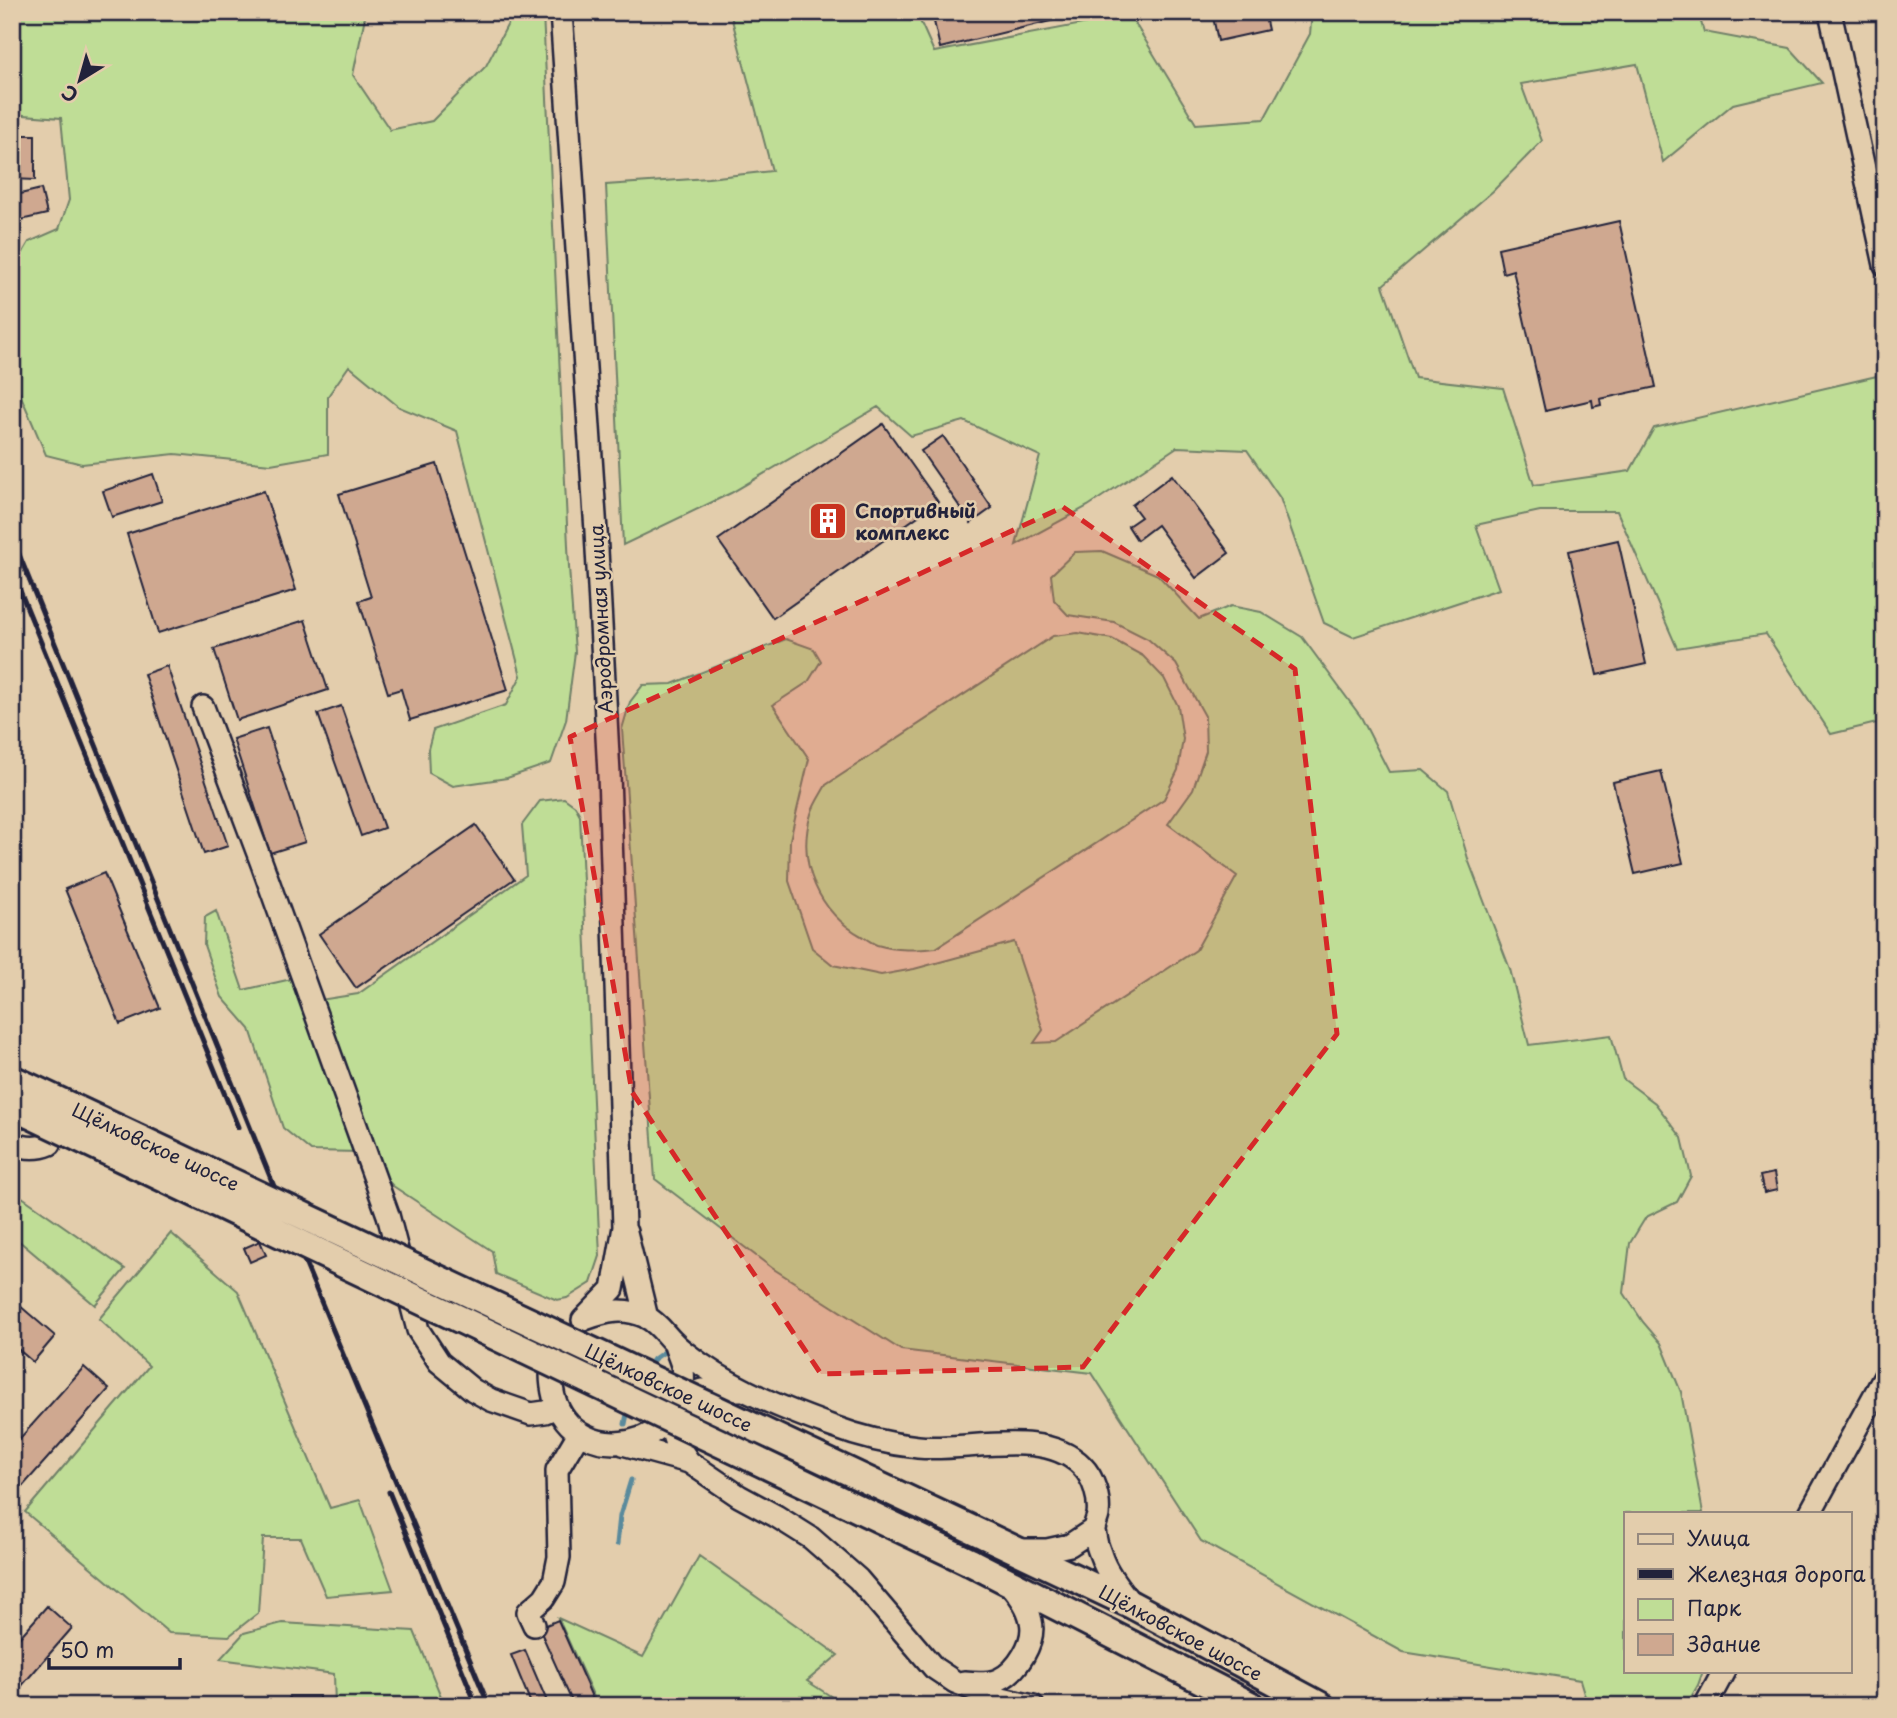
<svg xmlns="http://www.w3.org/2000/svg" width="1897" height="1718" font-family="'Playpen Sans',sans-serif">
<rect width="100%" height="100%" fill="#e3cdac"/>
<filter id="ink" filterUnits="userSpaceOnUse"><feTurbulence type="fractalNoise" baseFrequency=".0143" numOctaves="2"/><feDisplacementMap in="SourceGraphic" scale="14" xChannelSelector="R" yChannelSelector="G"/><feConvolveMatrix kernelMatrix="1 2 1 2 8 2 1 2 1" color-interpolation-filters="sRGB"/></filter>
<g filter="url(#ink)">
<path fill="#bfdd96" stroke="#708068" stroke-width="2" d="M 12,12 L 366,12 L 353,75 L 390,130 L 432,121 L 486,66 L 513,14 L 543,13 L 569,567 L 575,652 L 566,720 L 551,763 L 507,778 L 453,786 L 429,773 L 428,749 L 433,730 L 506,705 L 521,676 L 457,431 L 399,407 L 349,366 L 328,396 L 328,454 L 271,464 L 175,454 L 82,464 L 46,455 L 12,375 L 12,280 L 16,278 L 15,266 L 29,242 L 59,229 L 69,200 L 61,118 L 12,114 Z
M 730,12 L 919,12 L 917,14 L 934,52 L 1130,15 L 1196,124 L 1264,119 L 1310,34 L 1312,12 L 1698,12 L 1704,32 L 1790,48 L 1822,83 L 1733,104 L 1663,162 L 1637,64 L 1521,84 L 1542,141 L 1493,191 L 1383,285 L 1415,378 L 1503,388 L 1534,485 L 1630,471 L 1654,428 L 1881,375 L 1885,390 L 1885,721 L 1831,734 L 1766,634 L 1677,648 L 1617,511 L 1540,511 L 1476,525 L 1499,589 L 1353,637 L 1324,623 L 1280,498 L 1247,450 L 1177,447 L 1088,506 L 1016,545 L 1040,456 L 964,421 L 911,436 L 878,407 L 731,493 L 623,545 L 606,185 L 708,178 L 772,171 Z
M 1102,551 L 1158,575 L 1199,619 L 1231,606 L 1261,612 L 1302,637 L 1361,717 L 1389,772 L 1423,770 L 1448,791 L 1469,862 L 1510,969 L 1529,1045 L 1611,1035 L 1623,1079 L 1655,1103 L 1682,1138 L 1691,1176 L 1677,1202 L 1646,1217 L 1630,1243 L 1624,1293 L 1643,1322 L 1661,1343 L 1681,1392 L 1703,1513 L 1626,1513 L 1626,1671 L 1703,1671 L 1698,1685 L 1686,1706 L 1588,1706 L 1580,1680 L 1403,1652 L 1201,1541 L 1092,1373 L 901,1350 L 772,1268 L 655,1179 L 622,729 L 630,702 L 643,685 L 672,684 L 786,639 L 814,649 L 821,661 L 808,682 L 773,705 L 809,759 L 790,840 L 789,881 L 812,948 L 833,965 L 881,975 L 914,969 L 1014,942 L 1043,1030 L 1034,1043 L 1056,1042 L 1196,950 L 1237,876 L 1168,824 L 1193,789 L 1206,751 L 1205,716 L 1176,664 L 1148,639 L 1114,622 L 1068,615 L 1054,600 L 1051,575 L 1075,552 Z
M 1078,633 L 1112,639 L 1143,656 L 1164,678 L 1178,706 L 1183,739 L 1178,770 L 1164,799 L 936,948 C 916,950 897,951 877,945 C 872,943 868,940 863,937 C 819,913 796,863 811,814 C 814,804 821,794 826,785 L 1053,636 Z
M 564,798 L 575,806 L 580,815 L 600,1256 L 591,1283 L 567,1298 L 557,1300 L 496,1274 L 492,1251 L 393,1186 L 361,1152 L 311,1151 L 283,1128 L 250,1029 L 222,997 L 204,945 L 205,917 L 216,911 L 243,990 L 305,976 L 314,1001 L 358,994 L 526,875 L 522,825 L 540,801 Z
M 12,1190 L 125,1269 L 95,1305 L 12,1235 Z
M 171,1233 L 238,1291 L 330,1508 L 360,1500 L 393,1590 L 326,1596 L 301,1538 L 263,1538 L 258,1613 L 229,1636 L 169,1633 L 25,1512 L 149,1366 L 99,1319 Z
M 699,1556 L 838,1655 L 807,1681 L 846,1706 L 598,1706 L 558,1618 L 643,1657 Z
M 282,1623 L 414,1631 L 445,1706 L 335,1706 L 334,1674 L 220,1659 L 244,1633 Z"/>
<g fill="none" stroke-linecap="round" stroke-linejoin="round">
<path stroke="#5a8a9c" stroke-width="5" d="M 647,1369 L 654,1359 L 667,1350
M 625,1424 L 628,1409
M 617,1544 L 620,1516 L 631,1480"/>
</g>
<path fill="#cfa890" stroke="#22223b" stroke-width="2" d="M 952,12 L 1087,12 L 940,48 L 933,17 Z
M 1212,12 L 1264,12 L 1268,30 L 1218,41 Z
M 12,135 L 35,135 L 35,180 L 12,179 Z
M 41,189 L 47,214 L 12,222 L 12,196 Z
M 1619,221 L 1656,387 L 1600,399 L 1601,405 L 1593,407 L 1592,400 L 1545,411 L 1513,270 L 1503,273 L 1498,248 Z
M 883,424 L 938,502 L 773,618 L 718,540 Z
M 943,436 L 992,508 L 971,523 L 921,451 Z
M 437,464 L 508,690 L 410,720 L 401,689 L 388,693 L 359,601 L 371,597 L 339,494 Z
M 153,474 L 162,501 L 112,517 L 103,491 Z
M 1172,475 L 1229,553 L 1196,578 L 1157,525 L 1137,540 L 1128,526 L 1141,517 L 1132,505 Z
M 264,491 L 296,590 L 158,633 L 127,534 Z
M 1618,540 L 1646,664 L 1597,675 L 1569,551 Z
M 305,620 L 328,690 L 237,720 L 214,649 Z
M 167,666 L 228,846 L 204,854 L 144,674 Z
M 341,706 L 384,828 L 361,836 L 318,714 Z
M 267,728 L 305,842 L 270,853 L 233,739 Z
M 1661,771 L 1683,863 L 1635,874 L 1613,782 Z
M 476,825 L 514,879 L 356,988 L 319,934 Z
M 104,873 L 160,1008 L 120,1024 L 65,889 Z
M 1774,1173 L 1777,1190 L 1764,1193 L 1760,1176 Z
M 260,1241 L 266,1255 L 250,1262 L 244,1248 Z
M 12,1299 L 55,1336 L 33,1362 L 12,1344 Z
M 84,1367 L 109,1389 L 14,1496 L 12,1447 Z
M 47,1606 L 72,1628 L 12,1697 L 12,1646 Z
M 558,1620 L 596,1706 L 574,1706 L 539,1628 Z
M 525,1650 L 549,1706 L 532,1706 L 511,1655 Z
M 289,1696 L 319,1696 L 319,1706 L 289,1706 Z"/>
<g fill="none" stroke-linecap="round" stroke-linejoin="round">
<defs>
<path id="minor" d="M 561,12 L 596,531 L 609,774 L 624,1227 L 613,1289 L 583,1320
M 1830,12 L 1885,265
M 203,707 L 262,864 L 388,1215 L 418,1330 L 439,1362 L 473,1390 L 491,1400 L 531,1414 L 545,1412 L 557,1407
M 12,1143 C 24,1148 38,1149 50,1144
M 626,1232 L 647,1318
M 585,1319 C 606,1311 624,1307 646,1317 C 658,1323 664,1333 673,1342 C 681,1351 693,1358 702,1365 C 741,1392 787,1410 831,1426 C 860,1437 888,1444 918,1447 C 967,1452 1044,1427 1082,1466 C 1094,1478 1100,1499 1098,1515 C 1097,1520 1094,1525 1094,1531 C 1095,1538 1098,1549 1101,1556 C 1107,1574 1121,1590 1132,1605
M 557,1350 C 549,1365 550,1381 554,1397 C 576,1473 691,1448 683,1370 C 682,1362 677,1353 675,1345
M 681,1397 L 702,1390 L 745,1390
M 668,1420 L 675,1441 L 689,1462
M 623,1444 L 689,1462 L 739,1496 L 776,1516 L 811,1538 L 858,1579 L 934,1668 L 955,1682 L 993,1697 L 1033,1706
M 1810,1513 L 1885,1376
M 1020,1550 L 1047,1550 L 1070,1545 L 1094,1529
M 534,1625 L 528,1612 L 544,1598 L 554,1582 L 559,1557 L 557,1470 L 579,1433
M 964,1682 C 974,1683 988,1684 998,1680 C 1017,1672 1036,1642 1031,1621 C 1028,1606 1018,1594 1009,1582
M 1705,1706 L 1724,1671"/>
<path id="major" d="M 984,1535 L 1132,1605 L 1321,1706
M 970,1562 L 1252,1706"/>
</defs>
<use href="#minor" stroke="#22223b" stroke-width="26"/>
<use href="#major" stroke="#22223b" stroke-width="32"/>
<use href="#minor" stroke="#e3cdac" stroke-width="21"/>
<use href="#major" stroke="#e3cdac" stroke-width="26"/>
<path stroke="#22223b" stroke-width="5" d="M 12,537 L 296,1241 L 489,1706
M 12,571 L 238,1127
M 389,1492 L 477,1706"/>
<defs>
<path id="major-bridge" d="M 12,1079 L 984,1535
M 12,1106 L 970,1562"/>
</defs>
<use href="#major-bridge" stroke="#22223b" stroke-width="32" stroke-linecap="butt"/>
<use href="#major-bridge" stroke="#e3cdac" stroke-width="26"/>
</g>
</g>
<path fill="#d62828" fill-opacity="0.2" stroke="#d62828" stroke-width="5" stroke-dasharray="14 9" stroke-linejoin="round" d="M 1063,507 L 1295,669 L 1337,1034 L 1083,1367 L 821,1374 L 632,1092 L 570,737 Z"/>
<defs>
<symbol id="building-square" viewBox="-11 -11 22 22"><rect x="-9" y="-9" width="18" height="18" rx="4" fill="#c8321e" stroke="#e3cdac"/><path d="M-4-6H4V6H1V3H-1V6H-4ZM-2.5-4.3h1.7v1.8h-1.7ZM.8-4.3h1.7v1.8H.8ZM-2.5-1h1.7V.8h-1.7ZM.8-1h1.7V.8H.8Z" fill="#fff"/></symbol>
</defs>
<g fill-rule="evenodd">
<use href="#building-square" x="806" y="499" width="44" height="44"/>
</g>
<g text-anchor="middle" dominant-baseline="central" stroke-width="5" stroke-linejoin="round" paint-order="stroke">
<g font-size="19" font-weight="bold" fill="#22223b" stroke="#e3cdac" text-anchor="start">
<text x="855" y="510">Спортивный<tspan x="855" dy="22">комплекс</tspan></text>
</g>
<g font-size="19" fill="#22223b" stroke="#e3cdac">
<text transform="translate(600 619) rotate(-93)">Аэродромная улица</text>
<text transform="translate(156 1146) rotate(25)">Щёлковское шоссе</text>
<text transform="translate(669 1387) rotate(25)">Щёлковское шоссе</text>
<text transform="translate(1181 1632) rotate(28)">Щёлковское шоссе</text>
</g>
</g>
<rect width="1897" height="1718" fill="none" stroke="#e3cdac" stroke-width="42"/>
<rect x="21" y="21" width="1855" height="1676" fill="none" stroke="#22223b" stroke-width="2.5" filter="url(#ink)"/>
<rect x="1624" y="1512" width="228" height="161" fill="#e3cdac" stroke="#96897f" stroke-width="2"/>
<rect x="1638" y="1534" width="35" height="10" fill="#e3cdac" stroke="#96897f" stroke-width="2"/>
<text x="1687" y="1546" font-size="21" fill="#22223b">Улица</text>
<rect x="1638" y="1569" width="35" height="10" fill="#22223b" stroke="#96897f" stroke-width="2"/>
<text x="1687" y="1582" font-size="21" fill="#22223b">Железная дорога</text>
<rect x="1638" y="1599" width="35" height="21" fill="#bfdd96" stroke="#96897f" stroke-width="2"/>
<text x="1687" y="1616" font-size="21" fill="#22223b">Парк</text>
<rect x="1638" y="1634" width="35" height="21" fill="#cfa890" stroke="#96897f" stroke-width="2"/>
<text x="1687" y="1652" font-size="21" fill="#22223b">Здание</text>
<g transform="translate(80 80) rotate(217)" stroke="#e3cdac" stroke-width="5" paint-order="stroke">
<path d="M0-5L12 26L0 18L-12 26Z" fill="#22223b"/>
<text y="-10" font-size="19" font-weight="bold" text-anchor="middle" fill="#22223b">С</text>
</g>
<path d="M49 1658v10h131v-10" fill="none" stroke="#22223b" stroke-width="3.5"/>
<text x="60" y="1658" font-size="21" fill="#22223b" stroke="#e3cdac" stroke-width="5" paint-order="stroke">50 m</text>
</svg>
